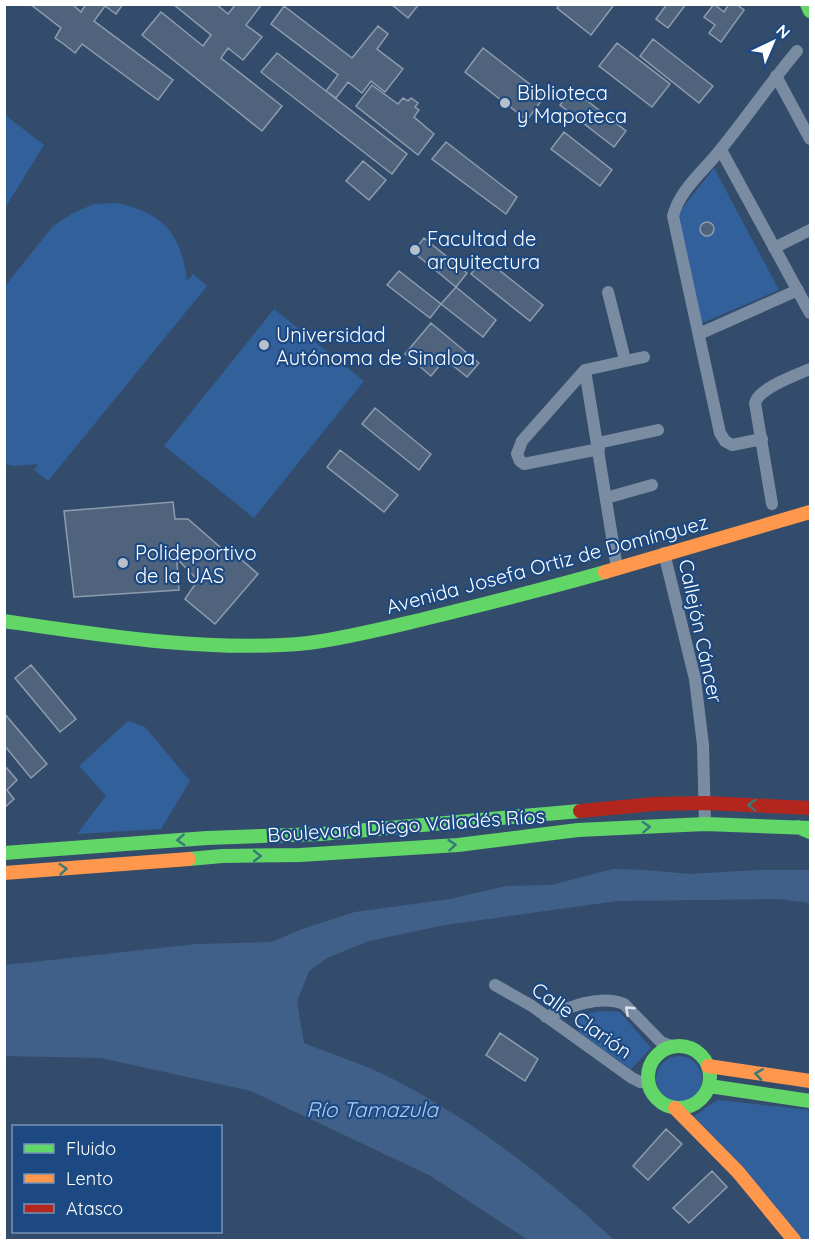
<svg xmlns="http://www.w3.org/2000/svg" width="815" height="1245" font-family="Quicksand,sans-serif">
<rect width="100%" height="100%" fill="#344c6b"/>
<path fill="#31609a" d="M 5,115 L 44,145 L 5,208 Z
M 714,168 L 779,290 L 700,324 L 678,214 Z
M 118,203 C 164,214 181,233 187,281 L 193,274 L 207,286 L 48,481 L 34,470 L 38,464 L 15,466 L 5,464 L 5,286 L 53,226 L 73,213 L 94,204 Z
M 274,309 L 364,381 L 254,518 L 164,446 Z
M 128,721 L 145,727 L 190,781 L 161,829 L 77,834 L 106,796 L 79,766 Z
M 620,1012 L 651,1048 L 631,1069 L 581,1034 L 576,1027 L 576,1023 C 583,1009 606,1011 620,1012 Z
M656 1079a23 23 0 1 1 46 0a23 23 0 1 1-46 0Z
M 718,1100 L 810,1110 L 810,1240 L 794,1240 L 691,1118 C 701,1113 708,1105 718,1100 Z"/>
<path fill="#406089" d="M 613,869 L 647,870 L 689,874 L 758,870 L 810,870 L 810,903 L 778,899 L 617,901 L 445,925 L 369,941 L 327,958 L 309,971 L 297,1002 L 304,1043 C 333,1055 365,1064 393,1079 C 474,1121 548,1178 614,1240 L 528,1240 L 429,1175 L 251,1091 L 101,1058 L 5,1056 L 5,965 L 197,944 L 272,942 L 302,929 L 355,912 L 450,899 L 506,886 L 551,885 Z"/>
<path fill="#50637c" stroke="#8e9caf" stroke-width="1.5" d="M 30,4 L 72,4 L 81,12 L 86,4 L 123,4 L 116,14 L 105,6 L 94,21 L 173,80 L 158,100 L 82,44 L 75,53 L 65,45 L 55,38 L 61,28 Z
M 173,4 L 216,4 L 228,14 L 236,4 L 262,4 L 246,25 L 262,37 L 243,60 L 228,48 L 221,58 L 282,106 L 262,131 L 142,35 L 161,12 L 203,46 L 211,35 Z
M 391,4 L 419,4 L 408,18 Z
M 560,4 L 611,4 L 613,6 L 591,35 L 557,8 Z
M 667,4 L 686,4 L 668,28 L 656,19 Z
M 714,4 L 724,12 L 729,4 L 736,4 L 744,10 L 721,42 L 709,33 L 715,25 L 704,17 Z
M 284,6 L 352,58 L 378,26 L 388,34 L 377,49 L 403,69 L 385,92 L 371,81 L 362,93 L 348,82 L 336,98 L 326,91 L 338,75 L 271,24 Z
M 653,39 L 713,86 L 699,103 L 640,56 Z
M 617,43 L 670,84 L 652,107 L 599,66 Z
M 483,48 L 545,96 L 527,120 L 465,72 Z
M 277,53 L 407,154 L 392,174 L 261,72 Z
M 372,85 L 398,104 L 403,98 L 408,101 L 411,98 L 418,103 L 415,107 L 419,110 L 414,117 L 434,134 L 418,155 L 356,106 Z
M 572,89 L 626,131 L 614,147 L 560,105 Z
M 564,132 L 612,170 L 600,186 L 551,149 Z
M 446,142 L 517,197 L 506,214 L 432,159 Z
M 363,161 L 386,180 L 369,200 L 346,181 Z
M700 229a7 7 0 1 1 14 0a7 7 0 1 1-14 0Z
M 424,238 L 467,273 L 456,287 L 413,252 Z
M 484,258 L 543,305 L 530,321 L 471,274 Z
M 399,271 L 441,304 L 430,318 L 387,285 Z
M 456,287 L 496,320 L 483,337 L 441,304 Z
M 431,323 L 479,363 L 467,377 L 445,359 L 431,376 L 405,354 Z
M 375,408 L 431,454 L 419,470 L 362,424 Z
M 340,450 L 398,495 L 384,512 L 327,467 Z
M 173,502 L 175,519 L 188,519 L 227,553 L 229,549 L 258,574 L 215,624 L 185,599 L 198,580 L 179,561 L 177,562 L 179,590 L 74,597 L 64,511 Z
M 31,665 L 76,719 L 60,732 L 15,678 Z
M 4,713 L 47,764 L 31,778 L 4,745 Z
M 4,765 L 17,780 L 7,790 L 14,799 L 4,808 Z
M 500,1033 L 538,1059 L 525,1081 L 486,1055 Z
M 666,1129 L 682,1144 L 648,1180 L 633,1166 Z
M 712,1171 L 727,1187 L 689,1223 L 673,1208 Z"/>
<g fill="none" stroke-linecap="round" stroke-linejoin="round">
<path stroke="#7a8ca1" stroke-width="12" d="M 776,76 L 810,139
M 721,150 L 810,313
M 774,248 L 810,230
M 608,292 L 625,360
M 699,334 L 798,290
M 585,370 L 617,568
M 585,370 L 522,441 L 517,454 L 520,461 L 524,464 L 599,449
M 585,370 L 644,357
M 762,439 L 732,445 L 725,441 L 720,433 L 673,216 C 680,189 704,171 721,149 C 747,117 770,83 797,51
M 598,443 L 658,430
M 606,498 L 652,485
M 772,504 L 755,403 C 759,388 796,375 810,369
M 664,553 L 695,679 L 703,745 L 705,824
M 495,985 L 532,1006 L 632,1078 L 640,1082 L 649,1083
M 546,1017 C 569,1007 600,994 624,1004 L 661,1042 L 674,1047"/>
<path stroke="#63d668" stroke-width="14" d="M 807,4 L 810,11
M 4,621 C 99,635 212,653 308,643 C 347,638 386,628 424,619 C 485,604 545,589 605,572
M 798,827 L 810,832
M 4,853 L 207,838 L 321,834 L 580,811
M 189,859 L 222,856 L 300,855 L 458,845 L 578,830 L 705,824 L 810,828
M648 1077a31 31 0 1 1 62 0a31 31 0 1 1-62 0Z
M 709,1086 L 810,1101"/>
<path stroke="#ff974d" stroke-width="14" d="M 605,572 L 810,512
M 4,873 L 189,859
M 708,1066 L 810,1081
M 675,1108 L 738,1172 L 794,1240"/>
<path stroke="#b3261e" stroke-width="14" d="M 580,811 L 654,804 L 705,803 L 810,808"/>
</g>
<defs><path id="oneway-chevron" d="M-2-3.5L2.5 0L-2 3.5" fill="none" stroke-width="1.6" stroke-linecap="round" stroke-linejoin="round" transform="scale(1.5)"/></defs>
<g stroke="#367a79">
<use href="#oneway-chevron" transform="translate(752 805) rotate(-177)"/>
<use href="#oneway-chevron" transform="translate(646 827) rotate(-3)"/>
<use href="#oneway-chevron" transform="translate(181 840) rotate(176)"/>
<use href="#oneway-chevron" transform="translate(452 845) rotate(-5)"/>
<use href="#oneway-chevron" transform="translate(257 856)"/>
<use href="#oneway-chevron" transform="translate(63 869) rotate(-5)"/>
<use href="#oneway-chevron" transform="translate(759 1074) rotate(-171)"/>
</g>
<use stroke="#dee2e8" href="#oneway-chevron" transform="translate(629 1010) rotate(-137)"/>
<g fill="#b8c0cb" stroke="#1d4982" stroke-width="2">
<circle cx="505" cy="103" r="6"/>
<circle cx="415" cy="250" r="6"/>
<circle cx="264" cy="345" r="6"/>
<circle cx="123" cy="563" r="6"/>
</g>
<g text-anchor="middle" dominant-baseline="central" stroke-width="4.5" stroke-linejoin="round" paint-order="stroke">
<g font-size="20" fill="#fff" stroke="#1d4982" text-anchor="start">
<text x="517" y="92">Biblioteca<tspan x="517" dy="23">y Mapoteca</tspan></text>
<text x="427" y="238">Facultad de<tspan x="427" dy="23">arquitectura</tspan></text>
<text x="276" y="334">Universidad<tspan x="276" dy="23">Autónoma de Sinaloa</tspan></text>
<text x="135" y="552">Polideportivo<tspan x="135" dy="23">de la UAS</tspan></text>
</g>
<g font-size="20" fill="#fff" stroke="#1d4982">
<text transform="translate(547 564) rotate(-15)">Avenida Josefa Ortiz de Domínguez</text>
<text transform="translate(701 631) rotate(78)">Callejón Cáncer</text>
<text transform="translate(406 825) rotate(-4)">Boulevard Diego Valadés Ríos</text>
<text transform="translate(582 1020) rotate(35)">Calle Clarión</text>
</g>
<g font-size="21" font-style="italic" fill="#adcdf1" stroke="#1d4982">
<text x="372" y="1109">Río Tamazula</text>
</g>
</g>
<rect width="815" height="1245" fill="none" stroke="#ffffff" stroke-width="12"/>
<rect x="12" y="1125" width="210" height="108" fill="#1d4982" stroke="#7792b4" stroke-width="1.5"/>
<rect x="24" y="1144" width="30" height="9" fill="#63d668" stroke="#7792b4" stroke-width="1.5"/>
<text x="66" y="1155" font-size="18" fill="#ffffff">Fluido</text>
<rect x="24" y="1174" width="30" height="9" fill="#ff974d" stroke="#7792b4" stroke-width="1.5"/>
<text x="66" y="1185" font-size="18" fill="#ffffff">Lento</text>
<rect x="24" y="1204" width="30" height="9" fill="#b3261e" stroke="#7792b4" stroke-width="1.5"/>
<text x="66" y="1215" font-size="18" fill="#ffffff">Atasco</text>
<g transform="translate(773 42) rotate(44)" stroke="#1d4982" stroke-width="4.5" paint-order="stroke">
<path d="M0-4.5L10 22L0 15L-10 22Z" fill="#ffffff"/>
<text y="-9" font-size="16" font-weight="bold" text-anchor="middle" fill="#ffffff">N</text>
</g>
</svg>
